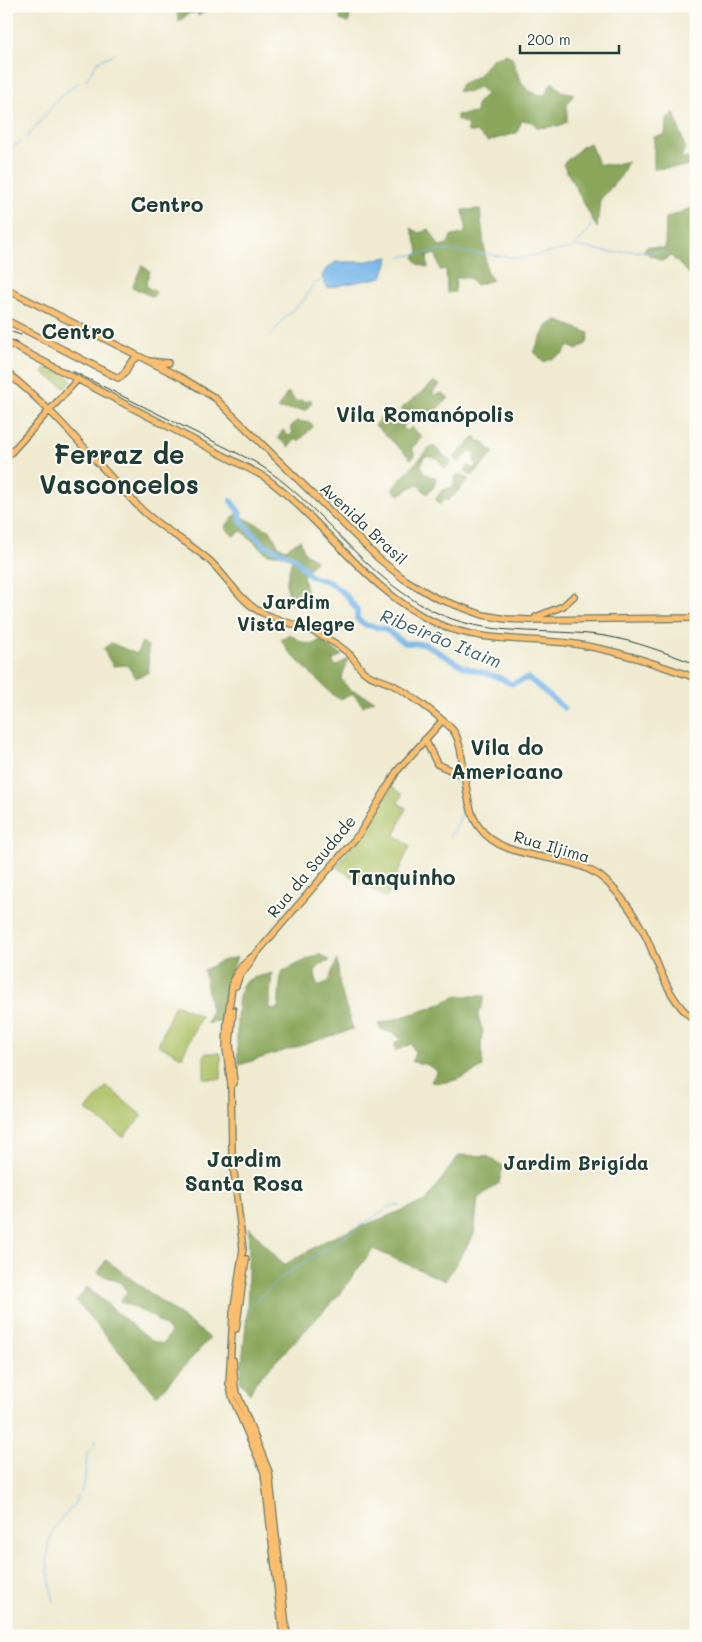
<svg xmlns="http://www.w3.org/2000/svg" width="702" height="1642" font-family="Mali,sans-serif">
<rect width="100%" height="100%" fill="#fdfcf7"/>
<filter id="ink" filterUnits="userSpaceOnUse"><feTurbulence type="fractalNoise" baseFrequency=".02" numOctaves="2"/><feDisplacementMap in="SourceGraphic" scale="10" xChannelSelector="R" yChannelSelector="G"/><feConvolveMatrix kernelMatrix="1 2 1 2 8 2 1 2 1" color-interpolation-filters="sRGB"/></filter>
<filter id="wash" filterUnits="userSpaceOnUse"><feTurbulence type="fractalNoise" baseFrequency=".0096" numOctaves="4" result="noise"/><feDisplacementMap in="SourceGraphic" scale="20" xChannelSelector="R" yChannelSelector="G"/><feGaussianBlur stdDeviation="1.12" result="paint"/><feColorMatrix in="noise" values="0 0 0 0 0 0 0 0 0 0 0 0 0 0 0 0 0 1.4 0 .05"/><feComposite in="paint" operator="in"/></filter>
<g filter="url(#wash)">
<rect width="100%" height="100%" fill="#efead0"/>
<path fill="#acc064" stroke="#667e4c" d="M 47,367 L 70,378 L 72,382 L 65,388 L 43,373 Z
M 392,787 L 402,795 L 398,803 L 406,808 L 395,835 L 410,846 L 386,898 L 336,867 L 367,827 Z
M 175,1004 L 201,1016 L 182,1057 L 158,1045 Z
M 207,1053 L 220,1053 L 221,1055 L 221,1079 L 205,1079 L 204,1077 L 204,1055 Z
M 107,1086 L 142,1116 L 123,1137 L 86,1110 Z"/>
<path fill="#89a65a" stroke="#547247" d="M 181,6 L 215,6 L 198,16 L 197,12 L 188,14 L 179,22 L 177,10 Z
M 331,6 L 358,6 L 359,12 L 350,14 L 349,23 L 340,20 L 341,13 L 330,12 Z
M 506,54 L 512,57 C 518,75 522,95 545,95 L 552,82 L 562,91 L 574,94 L 567,105 L 567,122 L 558,126 L 538,128 L 533,122 L 522,120 L 517,133 L 488,141 L 476,132 L 468,132 L 467,124 L 457,120 L 457,115 L 476,113 L 477,103 L 486,94 L 479,86 L 470,92 L 458,91 L 461,84 L 478,76 L 493,58 Z
M 674,112 L 685,147 L 681,158 L 688,158 L 690,166 L 654,169 L 654,137 L 665,135 L 666,121 Z
M 590,143 L 598,164 L 611,165 L 628,161 L 621,176 L 600,200 L 597,228 L 563,164 L 583,146 Z
M 696,206 L 696,281 L 671,256 L 662,261 L 643,251 L 648,246 L 665,249 L 666,218 Z
M 480,209 L 487,273 L 493,280 L 476,285 L 470,278 L 456,278 L 455,292 L 447,293 L 446,269 L 440,270 L 436,254 L 427,256 L 428,268 L 418,264 L 414,257 L 419,252 L 411,228 L 420,233 L 429,229 L 439,246 L 448,244 L 451,236 L 464,234 L 466,227 L 463,210 Z
M 142,266 L 150,271 L 146,282 L 147,287 L 156,292 L 153,297 L 132,287 Z
M 556,320 L 589,333 L 587,343 L 577,350 L 568,346 L 564,353 L 544,362 L 534,352 L 546,327 Z
M 434,382 L 440,385 L 433,392 L 434,396 L 442,393 L 449,398 L 428,417 L 420,417 L 417,424 L 408,416 L 414,411 L 412,408 L 404,413 L 401,409 Z
M 288,392 L 297,402 L 301,400 L 306,402 L 310,399 L 312,402 L 306,410 L 277,409 Z
M 383,414 L 397,425 L 403,419 L 407,422 L 403,427 L 407,431 L 412,427 L 422,437 L 412,448 L 415,456 L 411,459 L 375,425 Z
M 296,421 L 311,423 L 313,427 L 299,441 L 295,439 L 289,447 L 278,438 L 283,430 L 289,436 L 293,433 L 290,428 Z
M 476,436 L 477,440 L 480,442 L 482,441 L 494,453 L 472,476 L 465,471 L 468,465 L 473,469 L 477,464 L 473,459 L 477,455 L 471,451 L 458,463 L 453,458 Z
M 432,445 L 452,462 L 445,469 L 437,458 L 425,456 C 421,463 420,466 424,473 L 436,478 L 434,487 L 427,494 L 417,484 L 399,495 L 392,489 Z
M 461,474 L 469,480 L 448,501 L 444,500 L 440,505 L 436,499 L 442,490 L 453,487 L 456,476 Z
M 236,514 L 271,531 L 279,547 L 286,549 L 300,540 L 305,553 L 316,560 L 303,576 L 307,594 L 297,597 L 292,606 L 286,584 L 292,559 L 280,554 L 267,554 L 242,531 L 233,536 L 225,527 Z
M 290,634 L 299,641 L 312,645 L 320,640 L 342,655 L 332,661 L 336,666 L 348,659 L 341,679 L 349,689 L 374,700 L 363,706 L 353,694 L 341,699 L 334,696 L 288,651 L 281,639 Z
M 142,642 L 148,646 L 149,672 L 136,678 L 127,665 L 113,666 L 103,649 L 111,643 L 137,654 Z
M 319,954 L 330,961 L 321,964 L 315,971 L 317,986 L 328,982 L 337,960 L 340,987 L 353,1029 L 239,1065 C 236,1049 235,997 243,984 C 248,977 264,976 272,973 L 269,1008 L 278,1010 L 281,972 Z
M 237,957 L 229,978 L 221,1023 L 215,1021 L 207,1024 L 211,1011 L 204,970 L 221,961 Z
M 457,996 L 485,996 L 478,1017 L 483,1031 L 481,1042 L 483,1067 C 467,1076 450,1085 431,1082 L 437,1071 L 426,1064 L 412,1062 L 415,1052 L 411,1044 L 395,1051 L 395,1042 L 402,1040 L 395,1034 L 380,1029 L 379,1024 L 431,1008 Z
M 459,1155 L 487,1156 L 503,1166 L 499,1183 L 478,1198 L 474,1235 L 445,1281 L 373,1249 L 338,1296 L 255,1383 L 250,1394 L 240,1382 L 247,1315 L 249,1227 L 284,1265 L 329,1239 L 426,1201 Z
M 106,1260 L 210,1338 L 157,1396 L 76,1301 L 87,1287 L 150,1340 L 163,1344 L 171,1332 L 152,1316 L 120,1301 L 127,1292 L 121,1283 L 98,1273 Z"/>
<path fill="#76b5e9" stroke="#4a798e" d="M 389,257 L 382,277 L 327,288 L 322,276 L 327,268 L 336,262 L 362,262 Z"/>
<g fill="none" stroke-linecap="round" stroke-linejoin="round">
<path stroke="#76b5e9" stroke-width="1" d="M 86,80 L 98,61 L 115,54
M 26,138 L 60,97 L 78,83
M 6,156 L 14,146 L 21,142
M 575,246 L 615,253 L 628,251 L 666,252
M 400,257 L 444,250 L 521,258 L 573,248 L 589,230 L 591,224
M 270,336 L 286,316 L 304,300 L 313,285 L 325,277
M 450,836 C 468,815 460,799 455,774
M 246,1310 L 282,1277 L 391,1206 L 400,1205
M 81,1493 L 85,1479 L 87,1453 L 95,1445 L 96,1439
M 54,1602 C 49,1579 41,1545 56,1525 C 63,1514 73,1511 77,1497"/>
<path stroke="#76b5e9" stroke-width="5.5" d="M 231,501 L 240,513 L 241,521 L 264,545 L 294,557 L 310,576 L 329,582 L 345,594 L 357,610 L 357,619 L 366,625 L 385,629 L 404,643 L 425,644 L 464,667 L 501,678 L 511,684 L 528,678 L 564,708"/>
</g>
</g>
<g filter="url(#ink)">
<g fill="none" stroke-linecap="round" stroke-linejoin="round">
<defs>
<path id="major" d="M 6,289 L 184,379 L 215,398 L 378,558 L 404,579 L 436,598 L 483,615 L 506,619 L 529,620 L 696,618
M 6,320 L 118,378 C 128,375 127,360 138,357
M 6,342 L 263,476 C 325,520 367,592 438,624 C 480,642 524,638 568,643 C 613,649 654,663 696,678
M 149,361 L 168,363
M 6,372 C 56,411 95,462 139,507 C 160,529 188,541 210,561 C 225,575 237,596 254,608 C 271,620 299,624 318,634 C 330,640 343,647 351,656 C 356,661 359,668 364,672 C 371,678 382,680 391,684 C 407,692 438,715 451,728 C 467,742 461,803 479,827 C 507,865 566,850 601,877 C 620,892 638,919 648,941 C 660,969 669,1002 696,1021
M 6,458 L 78,379
M 536,617 L 563,606 L 574,596
M 425,739 L 437,764 L 464,776
M 236,986 L 239,977 L 253,958
M 233,1010 L 230,1044 L 234,1083
M 236,1329 L 246,1259
M 233,1360 L 235,1388 L 269,1472 L 287,1636
M 283,1636 L 264,1472 L 233,1399 L 229,1384 L 233,1314 L 243,1249 L 232,1155 L 231,1085 L 226,1048 L 227,1023 L 233,980 L 242,965 L 256,954 L 360,833 L 397,771 L 442,721"/>
</defs>
<use href="#major" stroke="#687a6b" stroke-width="8"/>
<use href="#major" stroke="#fbbe6e" stroke-width="5.5"/>
<path stroke="#1f3d34" stroke-width="1" d="M 6,330 L 21,335
M 6,337 L 17,343
M 72,371 L 255,462 C 321,502 361,575 431,610 C 488,639 545,627 605,636 C 636,641 666,653 696,664"/>
</g>
</g>
<g text-anchor="middle" dominant-baseline="central" stroke-width="4" stroke-linejoin="round" paint-order="stroke">
<g font-size="16" fill="#1f3d34" stroke="#fdfcf7">
<text transform="translate(364 523) rotate(43)">Avenida Brasil</text>
<text transform="translate(552 846) rotate(16)">Rua Iljima</text>
<text transform="translate(311 866) rotate(-50)">Rua da Saudade</text>
</g>
<g font-size="18" font-style="italic" fill="#39616a" stroke="#fdfcf7">
<text transform="translate(441 638) rotate(22)">Ribeirão Itaim</text>
</g>
<g font-size="19" font-weight="bold" fill="#1f3d34" stroke="#fdfcf7">
<text x="296" y="601">Jardim<tspan x="296" dy="22">Vista Alegre</tspan></text>
<text x="576" y="1162">Jardim Brigída</text>
</g>
<g font-size="21" font-weight="bold" fill="#1f3d34" stroke="#fdfcf7">
<text x="167" y="203">Centro</text>
<text x="78" y="330">Centro</text>
<text x="425" y="413">Vila Romanópolis</text>
<text x="507" y="746">Vila do<tspan x="507" dy="24">Americano</tspan></text>
<text x="402" y="876">Tanquinho</text>
<text x="244" y="1158">Jardim<tspan x="244" dy="24">Santa Rosa</tspan></text>
</g>
<g font-size="26" font-weight="bold" fill="#1f3d34" stroke="#fdfcf7">
<text x="119" y="454">Ferraz de<tspan x="119" dy="30">Vasconcelos</tspan></text>
</g>
</g>
<rect width="702" height="1642" fill="none" stroke="#fdfcf7" stroke-width="25"/>
<path d="M520 45v8h99v-8" fill="none" stroke="#1f3d34" stroke-width="2.5"/>
<text x="527" y="45" font-size="15" fill="#1f3d34" stroke="#fdfcf7" stroke-width="4" paint-order="stroke">200 m</text>
</svg>
